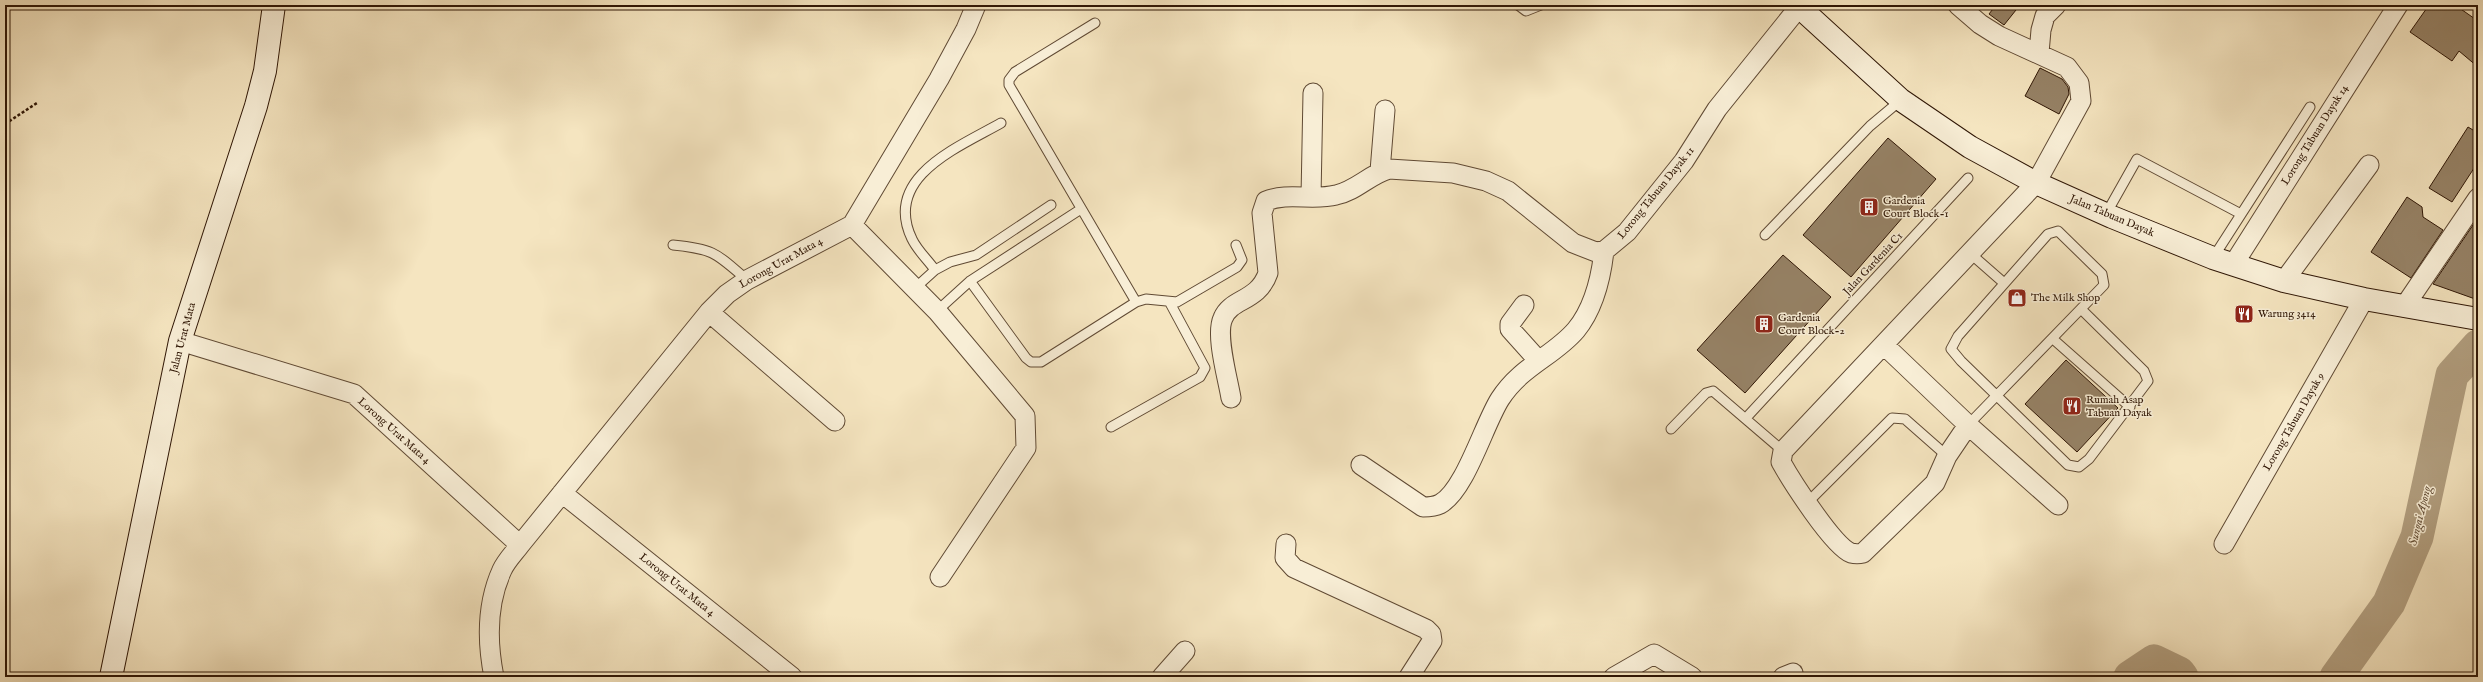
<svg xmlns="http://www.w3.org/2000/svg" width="2483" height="682" font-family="'IM FELL English',serif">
<rect width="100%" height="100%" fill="#f5e5c0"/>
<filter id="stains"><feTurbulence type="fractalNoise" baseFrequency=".005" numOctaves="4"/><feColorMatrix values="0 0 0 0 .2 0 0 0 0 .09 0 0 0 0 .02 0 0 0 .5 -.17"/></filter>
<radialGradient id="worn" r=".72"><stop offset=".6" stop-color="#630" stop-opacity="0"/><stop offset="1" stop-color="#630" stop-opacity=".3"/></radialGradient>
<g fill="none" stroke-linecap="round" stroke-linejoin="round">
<path stroke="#b29f80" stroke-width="33" d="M 2130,677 L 2154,661 L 2179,673 L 2182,677
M 2336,677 L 2389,603 L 2417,537 L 2452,375 L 2478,346"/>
</g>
<path fill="#968266" stroke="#2f1605" d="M 1996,5 L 2020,5 L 2004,25 L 1989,14 Z
M 2429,5 L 2455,5 L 2478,21 L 2478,67 L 2459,51 L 2452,61 L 2410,32 Z
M 2040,68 L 2062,79 L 2068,87 L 2069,94 L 2059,114 L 2025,96 Z
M 2468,127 L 2478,133 L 2478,162 L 2452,202 L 2429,188 Z
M 1888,138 L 1936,179 L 1851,277 L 1803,235 Z
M 2407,197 L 2422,207 L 2423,217 L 2443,230 L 2411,278 L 2371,252 Z
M 2473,225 L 2478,229 L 2478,300 L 2433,284 Z
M 1783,255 L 1831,297 L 1745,393 L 1697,350 Z
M 2066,360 L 2118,408 L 2077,452 L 2025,404 Z"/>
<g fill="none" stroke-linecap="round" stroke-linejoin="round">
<defs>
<path id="lane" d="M 1518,5 L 1526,11 L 1541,5
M 1095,23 L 1015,72 L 1009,80 L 1009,85 L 1136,302
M 2106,214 L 2137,159 L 2241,214
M 1765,235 L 1870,126 L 1901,100
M 673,245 C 714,249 716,253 747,280
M 1971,254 L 2004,283
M 2213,258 L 2310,107
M 935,270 L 950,262 L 976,255 L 1051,205
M 970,281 L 1026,358 L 1031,362 L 1041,362 L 1136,302 L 1146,299 L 1177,302 L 1237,267 L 1242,260 L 1236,245
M 914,289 L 935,270 C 928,260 917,250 912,239 C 882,177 959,147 1001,123
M 937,311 L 970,281 L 1081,209
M 2053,339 L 2130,407
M 1746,418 L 1968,178
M 1968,425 L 2104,285 L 2102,274 L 2058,231 L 2048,234 L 1958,336 L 1951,349 L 1961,361 L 2068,465 L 2079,467 L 2089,459 L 2148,381 L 2144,371 L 2081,309
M 1111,427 L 1200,377 L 1205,368 L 1170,303
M 1671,429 L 1706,393 L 1713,391 L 1783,451
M 1807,503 L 1892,418 L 1905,419 L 1947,456"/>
<path id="street" d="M 1958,5 L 1980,24 L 1999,36 L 2067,67 L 2079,83 L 2081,101 L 2036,183 L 1783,451 L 1781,462 C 1791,480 1833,546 1851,553 C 1855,554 1859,554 1863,553 L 1935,483 L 1947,456 L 1968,425
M 2039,53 L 2041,30 L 2045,16 L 2056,5
M 1380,171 L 1385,110
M 1311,197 L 1313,93
M 852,225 L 937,311 L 1025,416 L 1026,448 L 940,577
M 2233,265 L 2398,5
M 2284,281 L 2369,165
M 1524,305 L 1510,324 L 1510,329 L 1538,360
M 2404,307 L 2478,198
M 709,312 L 835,421
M 180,341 L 354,394 L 520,545 L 709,312 L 727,294 L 747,280 L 852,225 L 939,79 L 966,29 L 976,5
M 1884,345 L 1968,425 L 2058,505
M 1231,398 C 1228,379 1215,335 1223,318 C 1231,298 1258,302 1268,273 L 1262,213 L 1266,201 C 1288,192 1313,201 1336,195 C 1356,191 1370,174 1389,169 L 1453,173 L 1486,181 L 1508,191 L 1573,243 L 1596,252 L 1604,251 L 1627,232 L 1684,161 L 1717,109 L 1799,7
M 1361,465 L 1423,507 C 1429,507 1434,507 1440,504 C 1465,491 1484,424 1500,399 C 1521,366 1554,356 1576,330 C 1594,308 1601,278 1604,251
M 562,493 L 792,677
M 1286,544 L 1285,558 L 1294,568 L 1426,629 L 1431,634 L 1432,641 L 1409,677
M 2224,544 L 2364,299
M 494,677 C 487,642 487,603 502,570 C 506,561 514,553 520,545
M 1162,677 L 1185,651
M 1614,677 L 1654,654 L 1692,677
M 1783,677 L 1793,673"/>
<path id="secondary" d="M 1797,5 L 1901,100 L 1970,147 L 2036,183 L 2112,217 L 2213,258 L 2284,281 L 2364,299 L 2478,319
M 111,677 L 180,341 L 256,106 L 265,71 L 274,5"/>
</defs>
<use href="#lane" stroke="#604a34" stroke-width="11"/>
<use href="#street" stroke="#604a34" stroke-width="21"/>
<use href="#secondary" stroke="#2f1605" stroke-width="24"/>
<path stroke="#2f1605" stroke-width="2.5" stroke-dasharray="3 2" stroke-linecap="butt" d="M 5,124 L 37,103"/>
<use href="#lane" stroke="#f8eed6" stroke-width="9"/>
<use href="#street" stroke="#f8eed6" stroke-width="19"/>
<use href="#secondary" stroke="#f8eed6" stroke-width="22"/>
</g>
<defs>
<symbol id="building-square" viewBox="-11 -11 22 22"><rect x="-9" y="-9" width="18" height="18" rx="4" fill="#8f2418" stroke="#f8eed6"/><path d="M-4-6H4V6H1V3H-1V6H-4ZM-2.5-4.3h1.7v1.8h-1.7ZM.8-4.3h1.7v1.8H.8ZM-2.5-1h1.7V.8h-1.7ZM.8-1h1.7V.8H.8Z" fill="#fff"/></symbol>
<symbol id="shop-square" viewBox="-11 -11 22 22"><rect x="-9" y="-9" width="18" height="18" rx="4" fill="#8f2418" stroke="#f8eed6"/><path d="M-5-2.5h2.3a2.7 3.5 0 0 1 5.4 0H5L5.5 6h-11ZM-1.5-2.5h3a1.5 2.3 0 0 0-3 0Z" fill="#fff"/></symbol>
<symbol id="restaurant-square" viewBox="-11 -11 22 22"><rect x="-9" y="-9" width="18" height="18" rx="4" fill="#8f2418" stroke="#f8eed6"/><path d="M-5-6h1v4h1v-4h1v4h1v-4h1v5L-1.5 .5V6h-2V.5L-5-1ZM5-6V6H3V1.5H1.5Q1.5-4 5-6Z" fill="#fff"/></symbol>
</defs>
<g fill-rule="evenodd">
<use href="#building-square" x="1858" y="196" width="22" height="22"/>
<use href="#shop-square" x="2006" y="287" width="22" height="22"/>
<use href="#restaurant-square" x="2233" y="303" width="22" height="22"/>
<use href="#building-square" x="1753" y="313" width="22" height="22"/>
<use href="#restaurant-square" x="2061" y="395" width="22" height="22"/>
</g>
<g text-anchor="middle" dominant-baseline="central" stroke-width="3" stroke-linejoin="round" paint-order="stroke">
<g font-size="11" fill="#2f1605" stroke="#f8eed6">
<text transform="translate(2315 135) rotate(-58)">Lorong Tabuan Dayak 14</text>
<text transform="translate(1656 193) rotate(-51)">Lorong Tabuan Dayak 11</text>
<text transform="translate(2112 216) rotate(23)">Jalan Tabuan Dayak</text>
<text transform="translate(781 263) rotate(-29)">Lorong Urat Mata 4</text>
<text transform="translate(1873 264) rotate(-47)">Jalan Gardenia C1</text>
<text transform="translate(183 338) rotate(-75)">Jalan Urat Mata</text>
<text transform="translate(2294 422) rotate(-60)">Lorong Tabuan Dayak 9</text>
<text transform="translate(394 431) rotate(42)">Lorong Urat Mata 4</text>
<text transform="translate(677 585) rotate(39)">Lorong Urat Mata 4</text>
</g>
<g font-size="11" fill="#2f1605" stroke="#f8eed6" text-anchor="start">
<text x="1883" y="201">Gardenia<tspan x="1883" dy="13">Court Block-1</tspan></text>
<text x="2031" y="298">The Milk Shop</text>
<text x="2258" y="314">Warung 3414</text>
<text x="1778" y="318">Gardenia<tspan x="1778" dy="13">Court Block-2</tspan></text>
<text x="2086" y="400">Rumah Asap<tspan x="2086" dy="13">Tabuan Dayak</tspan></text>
</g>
<g font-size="12" font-style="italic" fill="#634d36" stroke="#f8eed6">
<text transform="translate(2420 516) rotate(-76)">Sungai Apong</text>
</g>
</g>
<rect width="2483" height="682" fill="none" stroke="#f5e5c0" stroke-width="20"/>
<rect x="6" y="6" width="2471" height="670" fill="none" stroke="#2f1605" stroke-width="2"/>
<rect x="10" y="10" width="2463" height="662" fill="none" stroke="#2f1605"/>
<rect width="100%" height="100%" filter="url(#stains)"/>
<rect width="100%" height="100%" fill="url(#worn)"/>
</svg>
